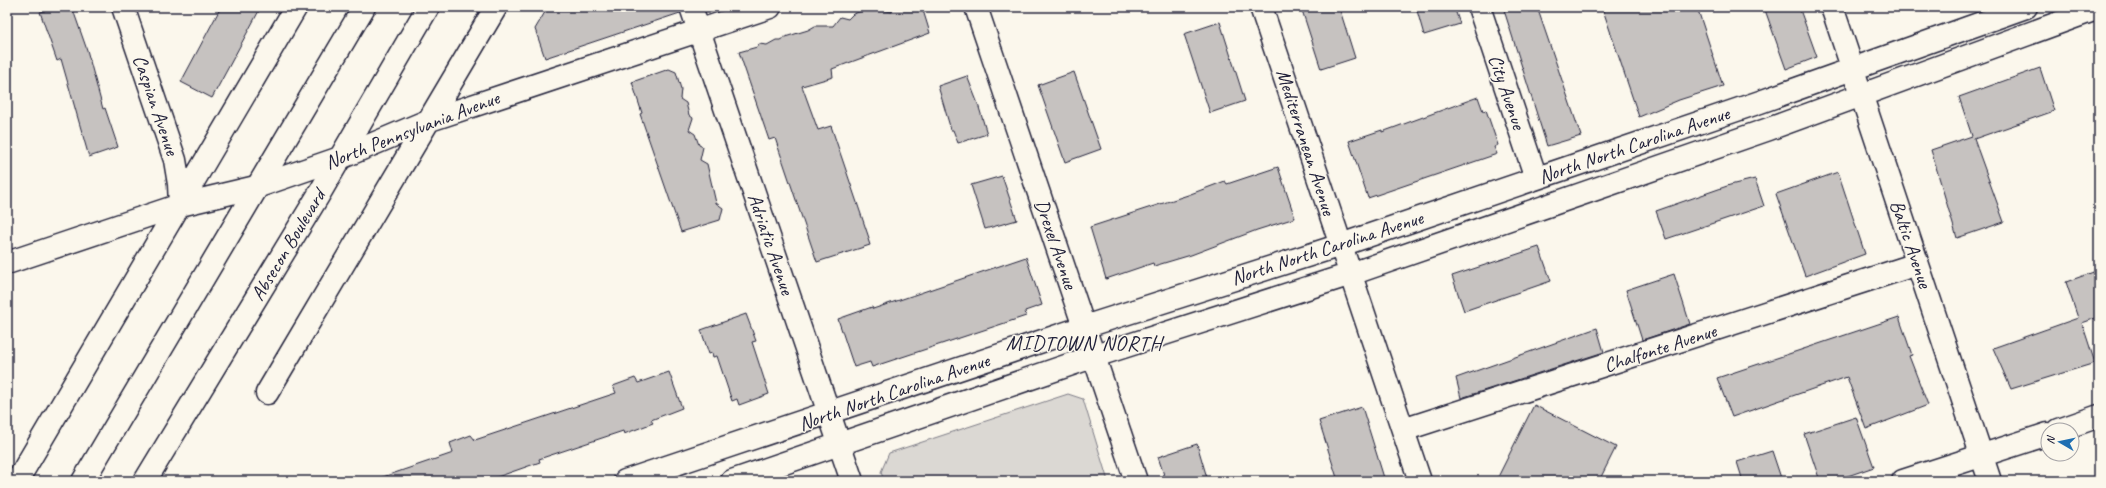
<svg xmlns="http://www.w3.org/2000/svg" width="2106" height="488" font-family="Caveat,sans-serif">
<rect width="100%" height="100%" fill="#fbf7ec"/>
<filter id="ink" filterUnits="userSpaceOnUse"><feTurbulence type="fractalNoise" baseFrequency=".025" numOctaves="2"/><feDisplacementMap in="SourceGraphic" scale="8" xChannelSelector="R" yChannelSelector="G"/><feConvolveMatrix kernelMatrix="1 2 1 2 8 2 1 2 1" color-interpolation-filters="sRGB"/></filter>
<g filter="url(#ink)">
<path fill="#dbd8d3" stroke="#7e7d87" d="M 1068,394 L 1083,399 L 1108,481 L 884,481 L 881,472 L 889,453 Z"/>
<path fill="#c6c2c0" stroke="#22223b" d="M 44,7 L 72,7 L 87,50 L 103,109 L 105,108 L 118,147 L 89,157 L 61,59 L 57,61 L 40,12 L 45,11 Z
M 221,7 L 261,7 L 212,98 L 181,82 Z
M 548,7 L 679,7 L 680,13 L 545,58 L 535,29 Z
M 891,7 L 922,7 L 930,33 L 832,69 L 833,77 L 802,86 L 818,130 L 831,126 L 869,238 L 868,239 L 870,245 L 817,262 L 775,138 L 769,140 L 739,52 L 757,47 L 759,44 L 767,45 L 776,40 L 780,40 L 785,37 L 808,30 L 815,26 L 833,26 L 840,17 L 848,19 L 853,14 L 870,8 L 892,12 Z
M 1301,7 L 1339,7 L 1355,58 L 1321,69 Z
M 1416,7 L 1454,7 L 1460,24 L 1424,35 Z
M 1503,7 L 1537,7 L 1581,136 L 1547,146 Z
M 1602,7 L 1697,7 L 1723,86 L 1679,100 L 1639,117 Z
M 1764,7 L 1799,7 L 1817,57 L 1786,69 Z
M 1220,22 L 1245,101 L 1210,113 L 1184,34 Z
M 2040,68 L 2054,111 L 1974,139 L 2004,222 L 1957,238 L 1931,150 L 1972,136 L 1959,97 Z
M 669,69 L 676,72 L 681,89 L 680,99 L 686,103 L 689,115 L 693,118 L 689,130 L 695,134 L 699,145 L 703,147 L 700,160 L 707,164 L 716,203 L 723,208 L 720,220 L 681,232 L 640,114 L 642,113 L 632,82 Z
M 1074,72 L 1101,149 L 1065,162 L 1038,85 Z
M 967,76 L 978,104 L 987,134 L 958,143 L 953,130 L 951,130 L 938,86 Z
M 1478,97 L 1483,111 L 1486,110 L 1498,145 L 1494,147 L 1497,154 L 1368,198 L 1349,141 L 1382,130 L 1382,132 Z
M 1278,167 L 1295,218 L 1257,230 L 1191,255 L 1154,266 L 1153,263 L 1106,279 L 1090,227 L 1188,195 L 1225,181 L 1227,184 Z
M 1838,172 L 1865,254 L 1805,276 L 1776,194 Z
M 1002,176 L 1017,220 L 985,229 L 971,185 Z
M 1755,179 L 1764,206 L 1666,239 L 1656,211 L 1730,185 Z
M 1539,247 L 1551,281 L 1464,311 L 1452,276 Z
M 1026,257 L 1042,305 L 1025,311 L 1026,316 L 872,367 L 870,362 L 854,367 L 838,319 L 872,307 L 873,309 Z
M 2099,270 L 2099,317 L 2082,323 L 2095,363 L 2011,389 L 1993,348 L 2078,318 L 2066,282 Z
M 1674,274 L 1690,324 L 1642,340 L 1626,290 Z
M 746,314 L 756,341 L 752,342 L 769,394 L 739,405 L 737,399 L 732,401 L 717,356 L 713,357 L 712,353 L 709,354 L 701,330 Z
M 1899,317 L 1912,355 L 1909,356 L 1928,405 L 1866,429 L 1847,377 L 1732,417 L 1717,378 Z
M 1597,328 L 1604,352 L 1461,398 L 1456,378 Z
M 669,372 L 682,408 L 651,420 L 653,423 L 624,434 L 623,431 L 539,459 L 540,462 L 486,481 L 380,481 L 380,478 L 453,453 L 450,443 L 471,435 L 475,440 L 616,393 L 613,386 L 635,378 L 638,383 Z
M 1534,405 L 1616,447 L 1599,481 L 1496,481 Z
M 1362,407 L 1385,481 L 1338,481 L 1319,421 Z
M 1856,417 L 1874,467 L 1833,481 L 1820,481 L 1804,434 Z
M 1197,444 L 1208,481 L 1166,481 L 1158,457 Z
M 1772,451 L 1782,481 L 1743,481 L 1737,462 Z"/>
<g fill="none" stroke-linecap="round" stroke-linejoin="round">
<defs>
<path id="minor" d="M 123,7 L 175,160 L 179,184 L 180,205
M 691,7 L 852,481
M 976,7 L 1136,481
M 1261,7 L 1420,481
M 1479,7 L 1536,178
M 1832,7 L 1990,481
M 7,263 L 180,205 L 256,187 L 340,158 L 430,120 L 770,7
M 267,393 L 496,7
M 1403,430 L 1917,264
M 2059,430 L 2099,416
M 17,481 L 296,7
M 625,481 L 1084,327 L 1341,245 L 1760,102 L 2026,7
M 732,481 L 1095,356 L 1351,274 L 1769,129 L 2099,8
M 1903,481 L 2048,434"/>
<path id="highway" d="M 83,481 L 364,7
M 145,481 L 318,196 L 428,7"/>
</defs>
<use href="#minor" stroke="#22223b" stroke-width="25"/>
<use href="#highway" stroke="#22223b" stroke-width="25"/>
<use href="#minor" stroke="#fbf7ec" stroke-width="22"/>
<use href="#highway" stroke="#fbf7ec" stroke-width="22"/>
</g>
</g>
<g text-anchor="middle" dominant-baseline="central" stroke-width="3" stroke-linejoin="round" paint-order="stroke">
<g font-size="20" fill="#22223b" stroke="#fbf7ec">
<text transform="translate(1507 92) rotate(71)">City Avenue</text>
<text transform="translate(156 105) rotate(71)">Caspian Avenue</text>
<text transform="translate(412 130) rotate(-21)">North Pennsylvania Avenue</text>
<text transform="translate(1306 142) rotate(72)">Mediterranean Avenue</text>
<text transform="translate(1634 145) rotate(-19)">North North Carolina Avenue</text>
<text transform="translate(771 244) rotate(71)">Adriatic Avenue</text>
<text transform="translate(1056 244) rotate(71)">Drexel Avenue</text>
<text transform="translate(1911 244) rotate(71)">Baltic Avenue</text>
<text transform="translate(288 245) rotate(-59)">Absecon Boulevard</text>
<text transform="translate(1327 248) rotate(-18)">North North Carolina Avenue</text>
<text transform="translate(1660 348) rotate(-18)">Chalfonte Avenue</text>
<text transform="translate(894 392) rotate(-19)">North North Carolina Avenue</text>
</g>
<g font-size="21" letter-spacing="1" fill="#22223b" stroke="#fbf7ec">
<text x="1084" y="343">MIDTOWN NORTH</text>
</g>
</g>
<rect width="2106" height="488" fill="none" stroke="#fbf7ec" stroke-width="24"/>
<rect x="12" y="12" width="2082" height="464" fill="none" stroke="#22223b" stroke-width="1.5" filter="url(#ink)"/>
<g transform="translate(2060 442) rotate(279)"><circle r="19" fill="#fbf7ec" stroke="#a4a2a5"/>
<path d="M0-3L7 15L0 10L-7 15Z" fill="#1f6fb2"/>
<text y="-6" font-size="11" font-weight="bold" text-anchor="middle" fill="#22223b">N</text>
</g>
</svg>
